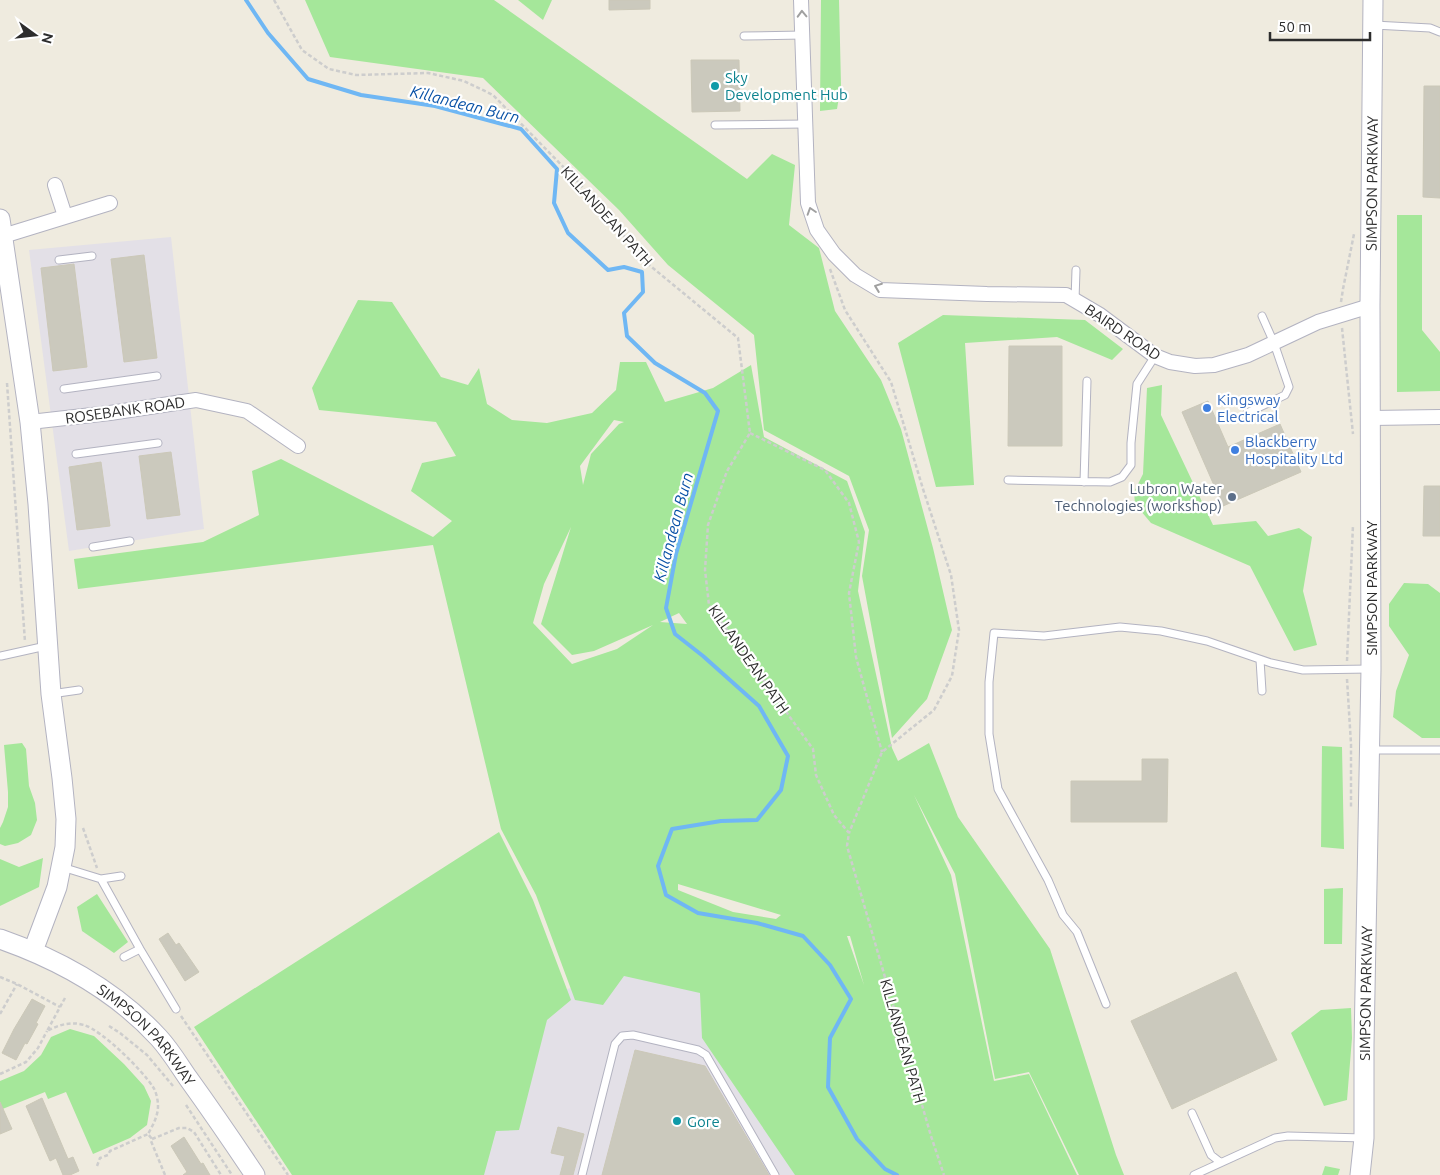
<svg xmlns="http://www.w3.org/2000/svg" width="1440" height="1175" font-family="Ubuntu,sans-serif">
<rect width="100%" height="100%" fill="#efebdf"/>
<path fill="#e3e0e7" d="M 171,237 L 204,529 L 69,551 L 29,250 Z
M 667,961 L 750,986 L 833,1175 L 461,1175 L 560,991 Z"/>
<path fill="#a5e79a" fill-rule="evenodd" d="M 305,0 L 494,0 L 747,179 L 772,154 L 795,165 L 789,225 L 819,248 L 835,311 L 881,380 L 901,429 L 933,548 L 952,630 L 927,699 L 892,738 L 862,576 L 869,530 L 849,476 L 764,430 L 754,335 L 668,265 L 619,210 L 483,78 L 330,57 Z
M 518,0 L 552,0 L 543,20 Z
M 821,0 L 839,0 L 841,85 L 837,109 L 820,111 Z
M 1397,215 L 1422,215 L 1422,330 L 1440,352 L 1440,391 L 1397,392 Z
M 358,300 L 392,302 L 441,377 L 468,385 L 479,368 L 487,404 L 512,420 L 547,423 L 592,413 L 616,390 L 620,362 L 646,362 L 665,402 L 713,388 L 751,365 L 764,437 L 847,481 L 865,532 L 858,591 L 892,748 L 898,761 L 929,743 L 958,817 L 1050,949 L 1116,1155 L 1124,1175 L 1079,1175 L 1029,1072 L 995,1079 L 955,874 L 914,795 L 951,875 L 994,1081 L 1029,1074 L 1077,1175 L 795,1175 L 702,1038 L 700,993 L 624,976 L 603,1005 L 575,1000 L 536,895 L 501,829 L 433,545 L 78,589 L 74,559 L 203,542 L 259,515 L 252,471 L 281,459 L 433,537 L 452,521 L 411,491 L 422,463 L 456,456 L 436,422 L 319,410 L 312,388 ZM 614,420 L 624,422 L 619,424 L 591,454 L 583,485 L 580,466 ZM 571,527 L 541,624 L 572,655 L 594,651 L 653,625 L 617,649 L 572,664 L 533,623 L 544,584 ZM 679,613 L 687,624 L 660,622 ZM 678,884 L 781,915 L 776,919 L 733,912 L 678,890 ZM 847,936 L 850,936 L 864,985 Z
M 943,315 L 1085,320 L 1123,349 L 1112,360 L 1057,337 L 965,343 L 974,485 L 936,487 L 898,343 Z
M 1162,385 L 1161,415 L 1213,525 L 1256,521 L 1268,536 L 1299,528 L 1312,537 L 1303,591 L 1317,645 L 1294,651 L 1250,566 L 1151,523 L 1135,504 L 1134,492 L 1143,474 L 1147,388 Z
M 1404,583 L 1428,584 L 1440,593 L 1440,738 L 1422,738 L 1393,717 L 1396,691 L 1409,655 L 1389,626 L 1389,604 Z
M 22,743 L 26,749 L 29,786 L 35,803 L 37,820 L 31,835 L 18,843 L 5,846 L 0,844 L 0,828 L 3,822 L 8,807 L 8,792 L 4,745 Z
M 1322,746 L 1342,747 L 1344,849 L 1321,847 Z
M 499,832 L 533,900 L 571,1000 L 547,1020 L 519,1130 L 496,1131 L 484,1175 L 292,1175 L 194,1027 Z
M 43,858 L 39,887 L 0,906 L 0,859 L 19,867 Z
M 1343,888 L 1342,944 L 1324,944 L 1324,889 Z
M 97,894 L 128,942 L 114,953 L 82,931 L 77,907 Z
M 1351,1008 L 1352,1038 L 1347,1100 L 1324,1106 L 1291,1033 L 1321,1010 Z
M 70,1029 L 94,1036 L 124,1064 L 144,1086 L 151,1101 L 147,1125 L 130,1138 L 93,1154 L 66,1092 L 48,1099 L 45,1092 L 0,1110 L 0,1081 L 24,1071 L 41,1055 L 51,1037 Z
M 1325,1166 L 1340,1169 L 1338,1175 L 1322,1175 Z"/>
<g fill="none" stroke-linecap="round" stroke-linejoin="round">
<path stroke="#6fb7f4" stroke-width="4" d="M 246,0 L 268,33 L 308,79 L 361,95 L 435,106 L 521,129 L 557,169 L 554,203 L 568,233 L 608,270 L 624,267 L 642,272 L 643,292 L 624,313 L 627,336 L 655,363 L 705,393 L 718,411 L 676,554 L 666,608 L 675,634 L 703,656 L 759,706 L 788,756 L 781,790 L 757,820 L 721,821 L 672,829 L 658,866 L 666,895 L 698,913 L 757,923 L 803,936 L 830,965 L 851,999 L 830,1038 L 828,1087 L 857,1139 L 885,1169 L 897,1175"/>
</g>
<path fill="#cbc9bd" stroke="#cbc8b8" d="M 609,0 L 650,0 L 650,9 L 609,10 Z
M 691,60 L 739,60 L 740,111 L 692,112 Z
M 1424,86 L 1440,86 L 1440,198 L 1423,197 Z
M 144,255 L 157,358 L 124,362 L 111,259 Z
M 74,264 L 87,367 L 53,371 L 41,268 Z
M 1009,346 L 1062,346 L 1062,446 L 1008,446 Z
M 1208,401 L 1228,447 L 1280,424 L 1301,472 L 1223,506 L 1182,412 Z
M 171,452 L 180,515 L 147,519 L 139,456 Z
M 101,462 L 110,526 L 77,530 L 69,467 Z
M 1424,486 L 1440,486 L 1440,536 L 1423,536 Z
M 1142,759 L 1168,759 L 1167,822 L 1071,822 L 1071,781 L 1142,781 Z
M 168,933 L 176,945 L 179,943 L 199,972 L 185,981 L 159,939 Z
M 1236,972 L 1277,1060 L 1172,1109 L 1131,1021 Z
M 32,999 L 45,1006 L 36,1023 L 38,1024 L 32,1035 L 27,1044 L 25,1043 L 16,1060 L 2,1053 L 14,1029 Z
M 635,1050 L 705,1066 L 769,1175 L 602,1175 Z
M 42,1098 L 68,1159 L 73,1157 L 79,1171 L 70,1175 L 63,1175 L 56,1158 L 50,1161 L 26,1106 Z
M 0,1102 L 12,1129 L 0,1134 Z
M 558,1127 L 584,1134 L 573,1175 L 560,1175 L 565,1156 L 551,1153 Z
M 184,1137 L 201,1164 L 203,1163 L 210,1175 L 183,1175 L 187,1172 L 171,1146 Z"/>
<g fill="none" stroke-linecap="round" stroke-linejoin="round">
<defs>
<path id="lane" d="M 1374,25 L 1430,28 L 1440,32
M 744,36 L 803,35
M 715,125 L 806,124
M 59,260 L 92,256
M 1075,300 L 1076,270
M 64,389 L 157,376
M 1247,413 L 1285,395 L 1289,387 L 1274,343 L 1262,316
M 76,454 L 158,443
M 1008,480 L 1110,482 L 1122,477 L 1131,465 L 1131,443 L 1137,384 L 1155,356
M 1084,482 L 1087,381
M 93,547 L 130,541
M 1,656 L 46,646
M 1260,660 L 1262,691
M 51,694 L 79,690
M 1369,750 L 1440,750
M 62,867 L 101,879 L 140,949 L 176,1009
M 101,879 L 121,876
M 124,957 L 140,949
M 1106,1004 L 1077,932 L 1063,915 L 1048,880 L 998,789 L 989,734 L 989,682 L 994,633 L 1044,636 L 1120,627 L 1161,631 L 1207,641 L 1271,663 L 1303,670 L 1370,669
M 1192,1113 L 1211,1155 L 1220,1162
M 582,1175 L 615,1044 L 622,1036 L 633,1035 L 698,1050 L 706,1055 L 775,1175
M 1194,1175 L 1275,1138 L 1288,1136 L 1364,1138"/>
<path id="street" d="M 801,0 L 808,203 L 817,230 L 834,254 L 855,275 L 880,290 L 987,294 L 1066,295 L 1100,315 L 1155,356 L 1170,362 L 1195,366 L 1214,365 L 1248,355 L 1318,322 L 1370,306
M 55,185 L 65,216
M 3,236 L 110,203
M 1371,418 L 1440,417
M 30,422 L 110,413 L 196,400 L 247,411 L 298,446"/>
<g id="secondary">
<path d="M 0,219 L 30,422 L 38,504 L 51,694 L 62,778 L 66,819 L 65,847 L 57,887 L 33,951"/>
<path id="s1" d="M 0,939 C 60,960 116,991 159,1038 C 170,1050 179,1065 188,1078 C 211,1110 233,1142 255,1175"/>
<path id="s2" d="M 1360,1175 L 1364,1138 L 1364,1045 L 1371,669 L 1370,306 L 1373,0"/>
</g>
</defs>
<use href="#lane" stroke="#b3b3c1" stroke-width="9"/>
<use href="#street" stroke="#b3b3c1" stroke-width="16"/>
<use href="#secondary" stroke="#b3b3c1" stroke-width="21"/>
<path stroke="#cdcdcd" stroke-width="2.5" stroke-dasharray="4 2.5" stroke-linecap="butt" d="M 274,0 L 302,50 L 329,69 L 356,75 L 428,73 L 464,81 L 493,95 L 579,183 L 648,264 L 738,338 L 750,433 L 727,471 L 708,525 L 705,570 L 709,605 L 813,749 L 816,775 L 834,815 L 849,833 L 847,846 L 931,1136 L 944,1175
M 830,269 L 845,310 L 891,382 L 923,489 L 951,575 L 959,630 L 952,676 L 934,710 L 882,752 L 849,833
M 1341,302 L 1343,289 L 1354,234
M 1342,328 L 1353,434
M 7,383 L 25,642
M 750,433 L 825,470 L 849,503 L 859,542 L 849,593 L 856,657 L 882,752
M 1347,661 L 1353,525
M 1347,679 L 1351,744 L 1351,809
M 83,828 L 97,868
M 0,977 L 17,984 L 60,1007
M 65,998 L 47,1031 C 59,1025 70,1021 84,1025 C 103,1031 142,1070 153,1087 C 156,1091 158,1100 158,1106 C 158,1116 153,1125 148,1134 L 152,1139
M 0,1014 L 17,984
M 181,1016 L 288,1175
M 109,1026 L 120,1033 L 147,1055 L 173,1086
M 0,1074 L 26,1062 L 38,1048 L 47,1031
M 186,1105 L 232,1175
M 97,1166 L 100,1158 L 108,1155 L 110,1151 L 148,1134
M 165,1175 L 151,1141 L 152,1139 L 179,1128 L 187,1128 L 194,1132 L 221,1175"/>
<use href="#lane" stroke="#fff" stroke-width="7"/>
<use href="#street" stroke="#fff" stroke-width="14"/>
<use href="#secondary" stroke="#fff" stroke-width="19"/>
</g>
<defs><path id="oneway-chevron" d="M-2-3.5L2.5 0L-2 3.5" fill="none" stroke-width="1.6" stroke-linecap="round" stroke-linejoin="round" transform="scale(1.25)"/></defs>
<g stroke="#a0a0a0">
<use href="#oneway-chevron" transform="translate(802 14) rotate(-92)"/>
<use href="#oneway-chevron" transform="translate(811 211) rotate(-108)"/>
<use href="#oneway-chevron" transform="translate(878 287) rotate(-159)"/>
</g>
<g fill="#0f9aa8" stroke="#fff" stroke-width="2">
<circle cx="715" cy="86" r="5"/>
<circle cx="677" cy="1121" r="5"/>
</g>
<g fill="#3f7fe0" stroke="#fff" stroke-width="2">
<circle cx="1207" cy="408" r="5"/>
<circle cx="1235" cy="450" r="5"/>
</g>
<circle fill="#5c6f8a" stroke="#fff" stroke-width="2" cx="1232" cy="497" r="5"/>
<g text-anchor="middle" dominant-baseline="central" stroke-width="4.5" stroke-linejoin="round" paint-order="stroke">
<g font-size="15" fill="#0d838f" stroke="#fff" text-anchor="start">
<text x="725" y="77">Sky<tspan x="725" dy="17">Development Hub</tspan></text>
<text x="687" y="1121">Gore</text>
</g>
<g font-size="15" fill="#2d2d2d" stroke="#fff">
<text stroke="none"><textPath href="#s2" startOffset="992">SIMPSON PARKWAY</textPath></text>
<text transform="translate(607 216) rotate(48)">KILLANDEAN PATH</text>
<text transform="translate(1123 332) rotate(34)">BAIRD ROAD</text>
<text transform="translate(125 410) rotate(-8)">ROSEBANK ROAD</text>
<text transform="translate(1371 588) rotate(-90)">SIMPSON PARKWAY</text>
<text transform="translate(749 659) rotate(55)">KILLANDEAN PATH</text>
<text stroke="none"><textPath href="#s2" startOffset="182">SIMPSON PARKWAY</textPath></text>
<text stroke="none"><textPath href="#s1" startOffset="178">SIMPSON PARKWAY</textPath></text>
<text transform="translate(903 1041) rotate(74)">KILLANDEAN PATH</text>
</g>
<g font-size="15" fill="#366cbe" stroke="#fff" text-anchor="start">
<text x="1217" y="399">Kingsway<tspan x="1217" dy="17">Electrical</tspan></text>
<text x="1245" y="441">Blackberry<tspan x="1245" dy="17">Hospitality Ltd</tspan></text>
</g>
<g font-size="15" fill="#4e5e75" stroke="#fff" text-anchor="end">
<text x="1222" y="488">Lubron Water<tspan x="1222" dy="17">Technologies (workshop)</tspan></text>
</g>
<g font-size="16" font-style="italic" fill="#0851a6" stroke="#fff">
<text transform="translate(465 104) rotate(14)">Killandean Burn</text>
<text transform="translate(673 527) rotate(-75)">Killandean Burn</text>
</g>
</g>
<g transform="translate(35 35) rotate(105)" stroke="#ffffff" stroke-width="4" paint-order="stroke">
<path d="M0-4L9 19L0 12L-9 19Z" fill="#2d2d2d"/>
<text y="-8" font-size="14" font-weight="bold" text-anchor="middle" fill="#2d2d2d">N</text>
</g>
<path d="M1270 32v8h100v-8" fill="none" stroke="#2d2d2d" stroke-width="2.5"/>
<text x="1278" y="32" font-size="15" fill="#2d2d2d" stroke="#ffffff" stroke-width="4" paint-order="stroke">50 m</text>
</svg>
